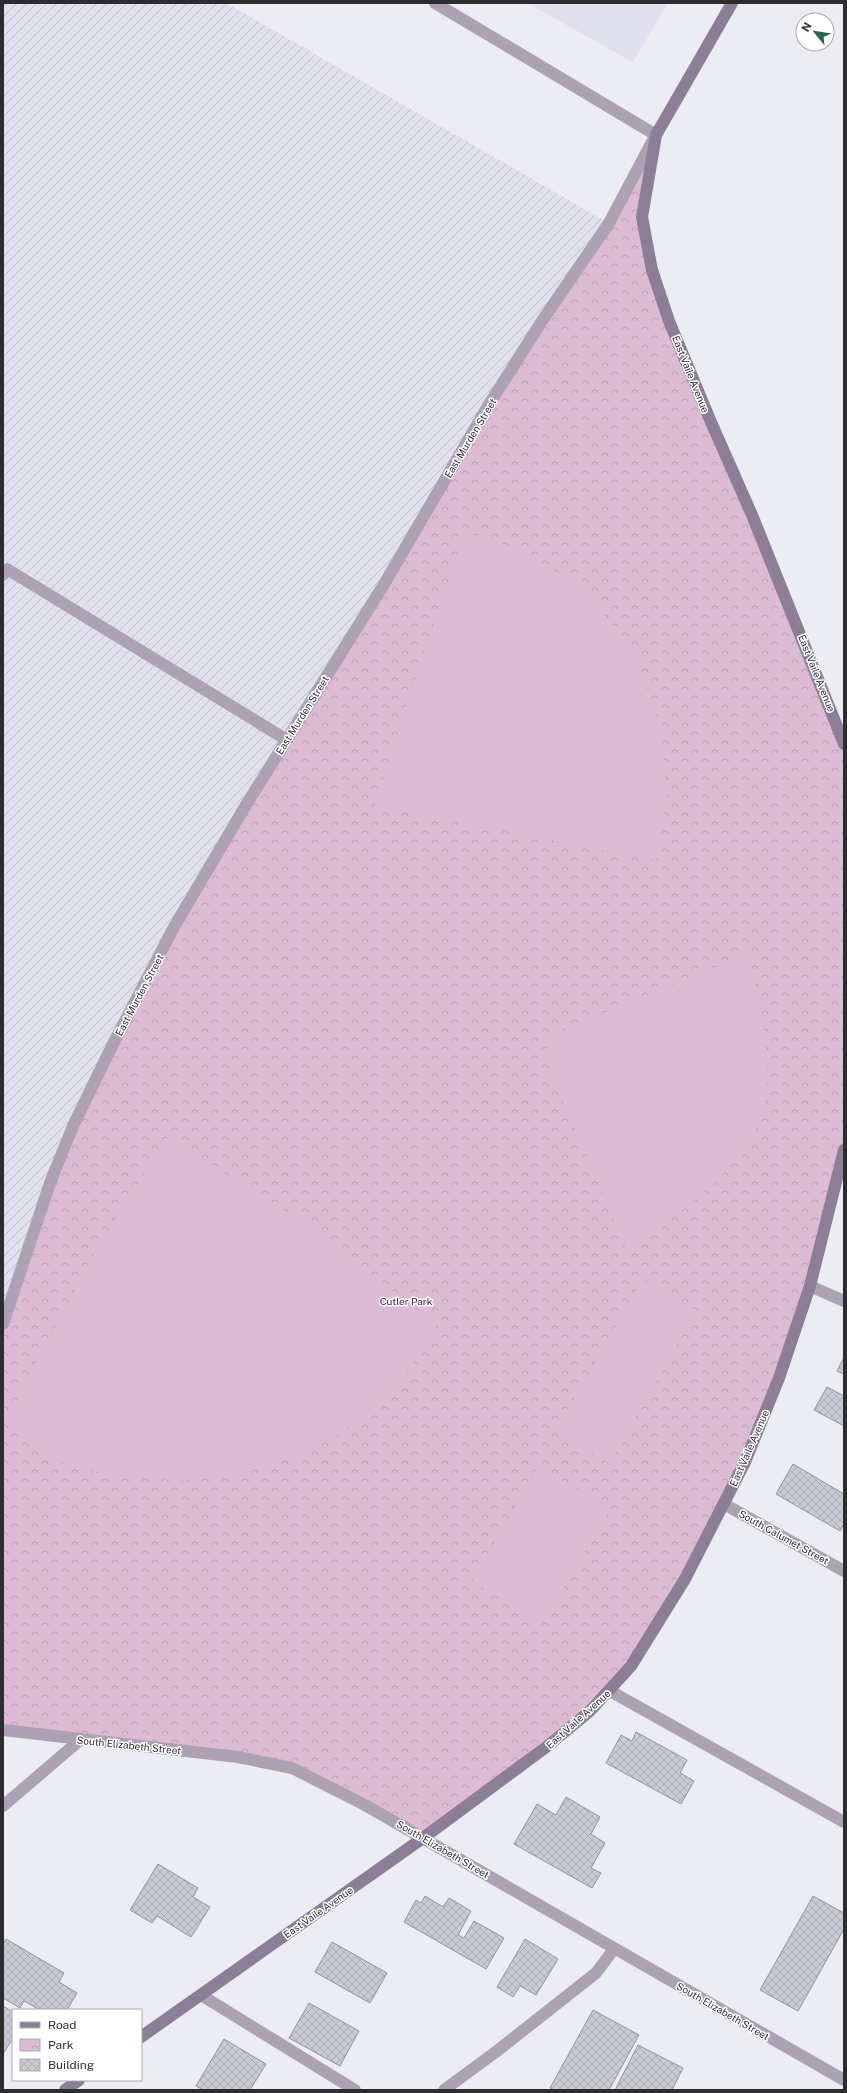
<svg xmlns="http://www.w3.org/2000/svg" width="847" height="2093" font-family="'Public Sans',sans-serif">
<defs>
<pattern id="industrial-furrows" width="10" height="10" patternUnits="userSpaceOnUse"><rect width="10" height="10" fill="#e1e0ef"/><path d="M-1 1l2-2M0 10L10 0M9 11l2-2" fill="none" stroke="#c1c0cd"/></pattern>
<pattern id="park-crowns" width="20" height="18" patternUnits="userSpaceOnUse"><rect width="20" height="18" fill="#ddbbd4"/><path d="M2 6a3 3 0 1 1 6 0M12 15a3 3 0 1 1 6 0" fill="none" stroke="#bea1b6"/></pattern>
<pattern id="building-cross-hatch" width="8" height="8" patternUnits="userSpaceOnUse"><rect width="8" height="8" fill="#c8cbd2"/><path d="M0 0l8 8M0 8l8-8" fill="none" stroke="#acafb5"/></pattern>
</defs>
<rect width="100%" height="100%" fill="#ececf3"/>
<path fill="#e1e0ef" d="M 527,3 L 668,3 L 633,62 Z"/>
<path fill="url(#industrial-furrows)" d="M 3,3 L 226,3 L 609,223 L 3,1324 Z"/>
<path fill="url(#park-crowns)" d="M 656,135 L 642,217 L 652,270 L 844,744 L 844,1150 L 810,1286 L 724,1504 L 610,1691 L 423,1838 L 292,1768 L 3,1730 L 3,1324 L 50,1183 L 174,927 Z"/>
<path fill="#ddbbd4" d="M 464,532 L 523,551 L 563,576 L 597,605 L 637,658 L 661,729 L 667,793 L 655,860 L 374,806 Z
M 747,954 C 758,997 775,1064 764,1108 C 749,1167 676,1217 627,1249 L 544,1057 L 552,1035 Z
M 167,1138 L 299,1219 L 437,1325 L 408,1372 L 378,1401 L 336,1436 L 301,1454 L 238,1473 L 179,1481 L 99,1472 L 66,1464 L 5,1424 L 89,1262 Z
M 643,1280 L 697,1311 L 609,1463 L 555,1431 Z
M 538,1467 L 611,1508 L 542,1624 L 472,1581 Z"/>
<path fill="url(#building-cross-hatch)" stroke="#92959b" d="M 844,1357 L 844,1374 L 837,1371 Z
M 827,1387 L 844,1396 L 844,1426 L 814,1410 Z
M 793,1464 L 844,1494 L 844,1524 L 840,1531 L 776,1494 Z
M 636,1732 L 687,1760 L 680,1773 L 694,1781 L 681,1804 L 606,1763 L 621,1735 L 632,1741 Z
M 566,1797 L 600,1817 L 591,1834 L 605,1843 L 591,1868 L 601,1873 L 592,1888 L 514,1844 L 537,1804 L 556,1815 Z
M 158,1864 L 198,1888 L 193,1897 L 210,1907 L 191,1937 L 157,1916 L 152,1923 L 130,1910 Z
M 425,1896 L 443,1907 L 449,1898 L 471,1911 L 458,1935 L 464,1938 L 474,1921 L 504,1938 L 486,1969 L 404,1922 L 416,1900 L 421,1903 Z
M 813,1896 L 844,1913 L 844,1929 L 798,2011 L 760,1990 Z
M 6,1939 L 64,1973 L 59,1982 L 77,1993 L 67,2010 L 40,2010 L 24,2001 L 20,2008 L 3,1998 L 3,1944 Z
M 525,1939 L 558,1959 L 536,1995 L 520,1986 L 513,1997 L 497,1987 Z
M 332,1942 L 387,1973 L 370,2003 L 315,1972 Z
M 309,2003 L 359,2031 L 340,2066 L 289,2038 Z
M 3,2006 L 13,2012 L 13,2038 L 3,2054 Z
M 593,2010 L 639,2035 L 609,2090 L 554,2090 L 550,2088 Z
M 224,2039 L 266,2064 L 250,2090 L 203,2090 L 196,2086 Z
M 638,2045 L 683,2068 L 672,2090 L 615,2090 Z"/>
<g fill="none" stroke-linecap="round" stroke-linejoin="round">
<path stroke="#aca2b3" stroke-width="12" d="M 435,3 L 656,135
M 3,575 L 7,569 L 287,740
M 810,1286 L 844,1301
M 610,1691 L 844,1822
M 3,1806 L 80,1740
M 201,1995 L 355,2090
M 444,2090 L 497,2051 L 596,1973 L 614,1949"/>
<path stroke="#aca2b3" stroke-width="12" d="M 3,1324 L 50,1183 L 73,1126 L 113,1044 L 174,927 L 246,805 L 383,586 L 488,406 L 542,321 L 609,223 L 654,138
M 724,1504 L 844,1571
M 3,1730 L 238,1757 L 292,1768 L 365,1805 L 844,2080"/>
<path stroke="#8c7e97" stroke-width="12" d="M 732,3 L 656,135 L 642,217 L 652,270 L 669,321 L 711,422 L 752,515 L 844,744
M 141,2037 L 423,1838 L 549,1745 L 590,1711 L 631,1666 L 685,1579 L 745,1462 L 779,1378 L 810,1286 L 844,1150
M 65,2090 L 79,2080"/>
</g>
<g text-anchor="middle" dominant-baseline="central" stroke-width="3" stroke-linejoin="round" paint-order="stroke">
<g font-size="10" fill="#2d2d30" stroke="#fff">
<text transform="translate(691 374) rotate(68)">East Vaile Avenue</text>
<text transform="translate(470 438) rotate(-59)">East Murden Street</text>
<text transform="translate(817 673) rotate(68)">East Vaile Avenue</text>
<text transform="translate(302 715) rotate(-58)">East Murden Street</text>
<text transform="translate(139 995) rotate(-62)">East Murden Street</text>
<text transform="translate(749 1448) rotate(-66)">East Vaile Avenue</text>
<text transform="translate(784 1537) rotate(29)">South Calumet Street</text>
<text transform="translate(578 1719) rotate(-42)">East Vaile Avenue</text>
<text transform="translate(129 1745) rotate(6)">South Elizabeth Street</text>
<text transform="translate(443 1849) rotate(30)">South Elizabeth Street</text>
<text transform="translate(318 1912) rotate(-35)">East Vaile Avenue</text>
<text transform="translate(723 2011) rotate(30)">South Elizabeth Street</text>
</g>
<g font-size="10" fill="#43153b" stroke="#fff">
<text x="406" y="1301">Cutler Park</text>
</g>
</g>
<rect width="847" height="2093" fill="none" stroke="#2d2d30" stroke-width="8"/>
<rect x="12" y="2009" width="130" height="72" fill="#ffffff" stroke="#ababac"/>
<rect x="20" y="2022" width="20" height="6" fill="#8c7e97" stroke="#ababac"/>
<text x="48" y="2029" font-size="12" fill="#2d2d30">Road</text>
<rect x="20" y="2039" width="20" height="12" fill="url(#park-crowns)" stroke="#ababac"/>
<text x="48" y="2049" font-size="12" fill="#2d2d30">Park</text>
<rect x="20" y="2059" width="20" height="12" fill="url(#building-cross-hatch)" stroke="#ababac"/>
<text x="48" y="2069" font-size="12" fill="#2d2d30">Building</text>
<g transform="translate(815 32) rotate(300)"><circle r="19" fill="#ffffff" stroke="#ababac"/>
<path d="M0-3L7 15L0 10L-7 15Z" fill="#29644e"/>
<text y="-6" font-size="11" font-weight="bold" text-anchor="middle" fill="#2d2d30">N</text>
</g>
</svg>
